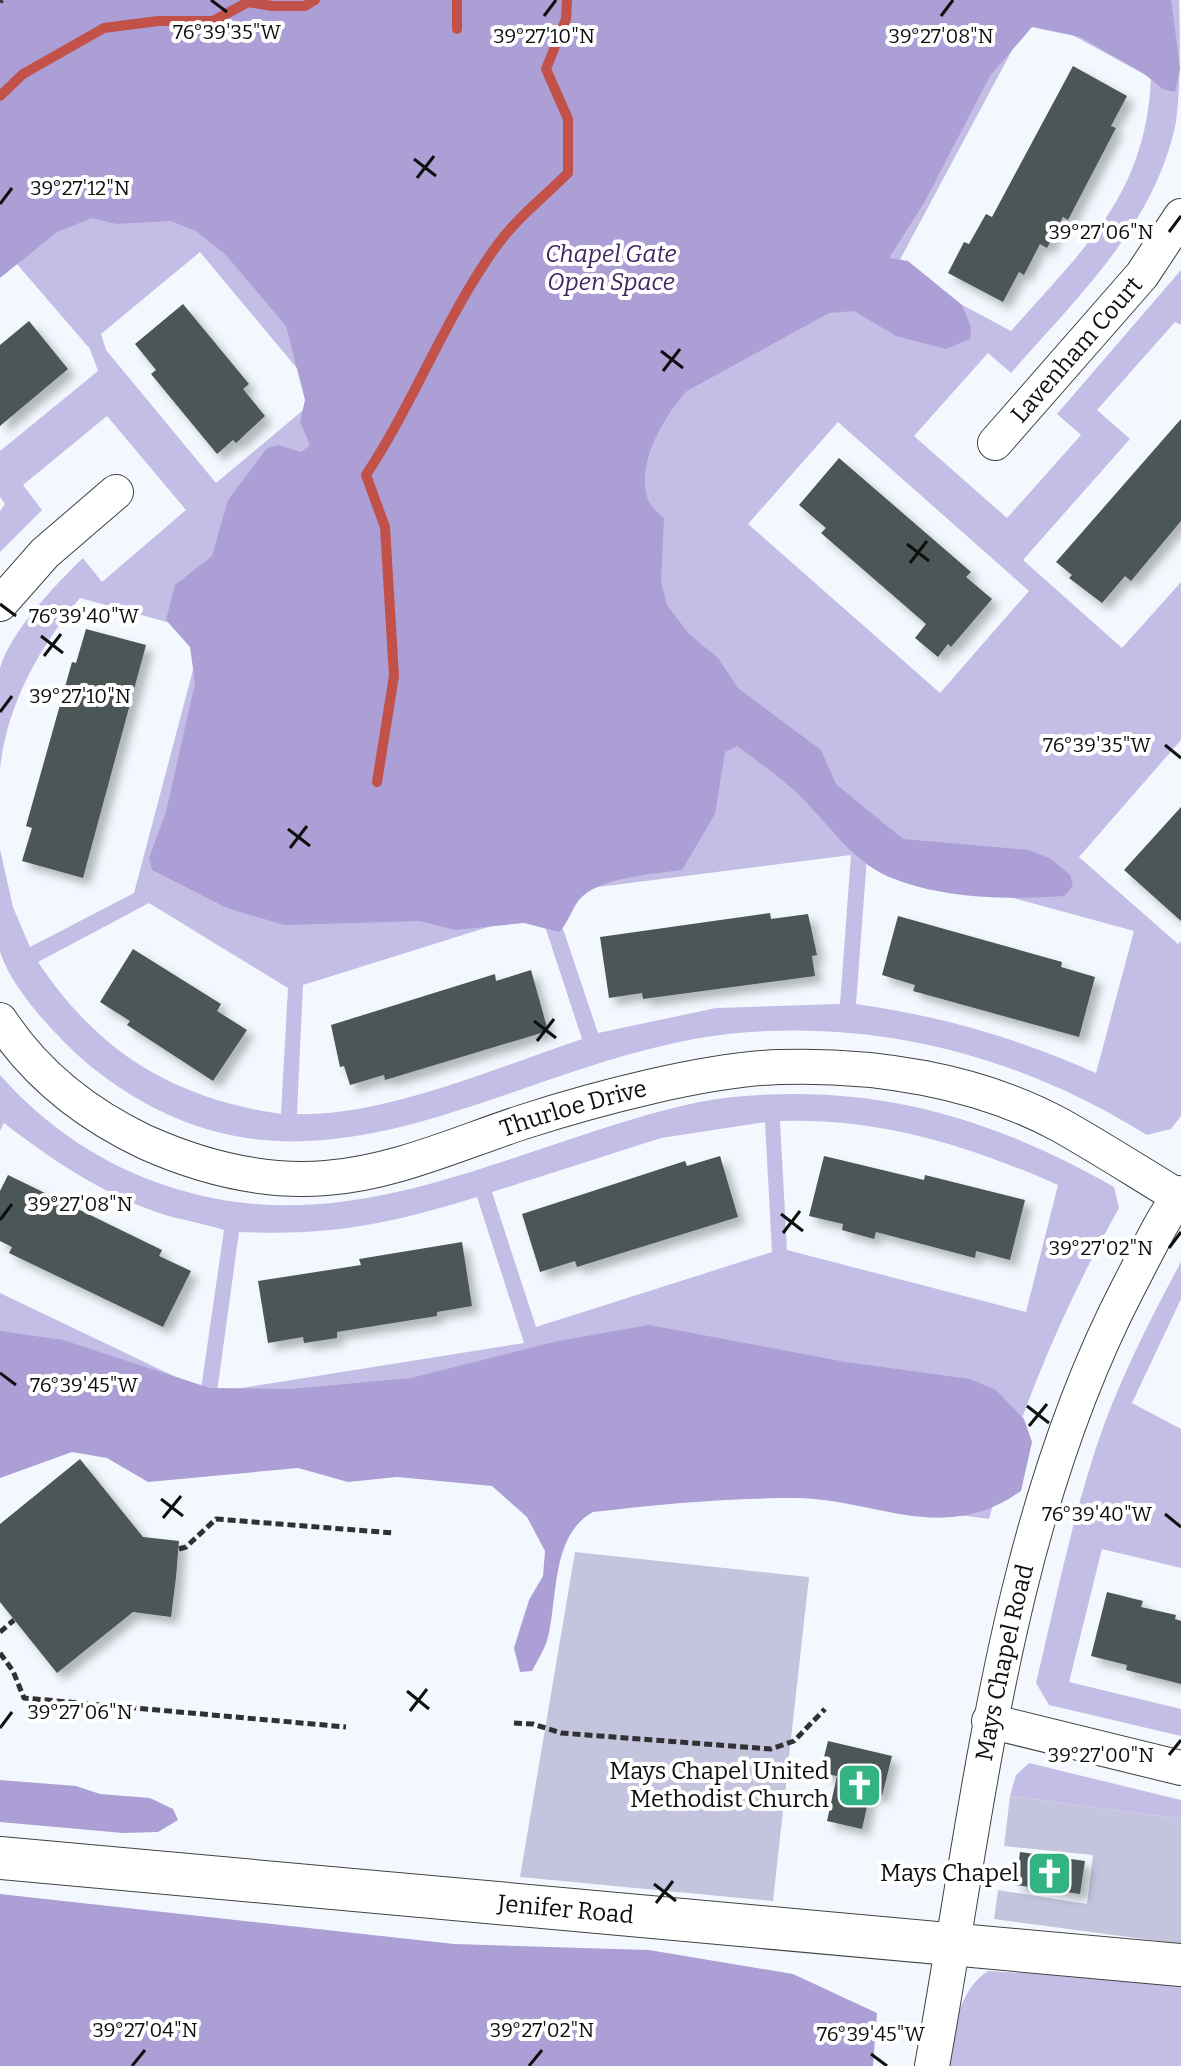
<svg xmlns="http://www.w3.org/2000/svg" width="1181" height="2066" font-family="Bitter,serif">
<defs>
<filter id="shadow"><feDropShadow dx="7" dy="7" stdDeviation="4" flood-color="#0004"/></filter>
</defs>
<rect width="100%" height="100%" fill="#f2f8fe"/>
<path fill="#c4bee6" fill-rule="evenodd" d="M 16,0 L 1179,0 C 1180,40 1181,83 1176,122 C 1155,225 1078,296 1011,373 L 988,353 L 914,436 L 1007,518 L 1081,435 L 1057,414 L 1181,270 L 1181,325 L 1175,322 L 1097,410 L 1130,439 L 1023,560 L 1122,648 L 1181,582 L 1181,740 L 1079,857 L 1178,944 L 1181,941 L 1181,1116 L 1171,1129 L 1147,1135 C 1023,1058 885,1020 737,1033 C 512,1055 315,1239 98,1072 C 67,1049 10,989 0,951 C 0,927 0,876 0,849 L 13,907 L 30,947 L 134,893 L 203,632 L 80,598 C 39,648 7,704 0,769 C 0,744 0,689 0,668 C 10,632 56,584 83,558 L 102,582 L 186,510 L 107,416 L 23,485 L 42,510 L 0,552 L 0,511 L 5,504 L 0,497 L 0,451 L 98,371 L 90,349 L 16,263 ZM 1032,13 L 1151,78 C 1146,195 1083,249 1011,331 L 895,269 ZM 200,252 L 320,396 L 216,483 L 106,350 L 101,334 ZM 838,422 L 1029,591 L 940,693 L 748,524 ZM 851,855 L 840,1004 L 716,1008 L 598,1033 L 551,893 ZM 867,858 L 1134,931 L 1096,1073 C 1017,1038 941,1016 856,1004 ZM 149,903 L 288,988 L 281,1114 C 173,1098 99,1053 38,962 ZM 540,911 L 582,1039 C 499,1067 383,1117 297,1114 L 303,985 Z
M 0,1075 C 46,1127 104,1166 170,1187 C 322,1236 454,1176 598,1130 C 642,1116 686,1102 733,1097 C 875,1083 991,1117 1114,1187 L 1119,1208 C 1063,1308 1021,1409 989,1519 L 0,1389 L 0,1293 L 201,1389 L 224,1230 C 203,1223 180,1220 159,1213 C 101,1193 52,1160 4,1123 L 0,1131 ZM 780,1121 C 878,1117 970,1146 1058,1185 L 1026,1312 L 787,1250 ZM 765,1122 L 772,1252 L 536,1327 L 492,1192 L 661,1138 ZM 477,1197 L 524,1343 L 217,1392 L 239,1232 C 331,1236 390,1224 477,1197 Z
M 1181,1262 L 1181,1299 L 1132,1403 L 1181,1429 L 1181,1568 L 1102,1549 L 1069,1682 L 1181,1709 L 1181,1736 L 1049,1705 L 1036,1683 C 1057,1596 1074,1507 1105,1422 C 1126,1367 1153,1314 1181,1262 Z
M 1029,1763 L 1181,1800 L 1181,1819 L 1010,1796 L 1016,1775 Z
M 988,1971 L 1181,1982 L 1181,2066 L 946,2066 C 954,2033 957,1991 988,1971 Z"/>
<path fill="#ab9fd5" d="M 0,0 L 1171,0 L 1180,68 L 1175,92 L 1163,89 L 1143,73 L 1080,37 L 1032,27 L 990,76 L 924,203 L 889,258 L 908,261 L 962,305 L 971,327 L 970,339 L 946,349 L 896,336 L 854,311 L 829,313 L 687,391 C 664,416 635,464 648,500 C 651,507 660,514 664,519 L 661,582 L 667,605 L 689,634 L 718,658 L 738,688 L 821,750 L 836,784 L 903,839 L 1029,850 L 1051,859 L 1070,875 L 1073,886 L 1064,896 C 1008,900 943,899 889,877 C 850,860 825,819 795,791 C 777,775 756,760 737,746 L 725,752 L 715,814 L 682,870 C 654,874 598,877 579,900 C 571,910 569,922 559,932 L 524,923 L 455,930 L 420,921 L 284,925 L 227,908 L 152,870 L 149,858 L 166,812 L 195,683 L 190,647 L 166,620 L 175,585 L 212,556 L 228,500 L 267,448 L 278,445 L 301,452 L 310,445 L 300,422 L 305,400 L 286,326 L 225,254 L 196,231 L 171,221 L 116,224 L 92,218 L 57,232 L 0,278 Z
M 649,1325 L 846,1362 L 970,1379 L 996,1390 L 1024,1419 L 1032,1442 L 1021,1491 C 943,1546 877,1499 795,1498 C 727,1498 660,1504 593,1512 C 551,1535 558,1597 548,1637 C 545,1649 537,1661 532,1671 L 520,1672 L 514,1648 L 529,1600 L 543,1576 L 545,1551 L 527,1517 L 492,1486 L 397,1477 L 348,1482 L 298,1468 L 148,1482 L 107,1458 L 72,1452 L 0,1478 L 0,1331 L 63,1340 L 210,1388 L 291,1389 L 411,1378 L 558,1341 Z
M 0,1780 L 76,1786 L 100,1794 L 150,1798 L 173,1809 L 178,1820 L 158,1832 L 123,1833 L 0,1822 Z
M 0,1894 L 454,1944 L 649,1950 L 793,1974 L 877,2013 L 873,2066 L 0,2066 Z"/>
<path fill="#c4c4df" d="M 575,1552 L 809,1577 L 773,1901 L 520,1877 Z
M 1010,1796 L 1181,1819 L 1181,1944 L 994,1919 L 998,1890 L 1087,1904 L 1093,1855 L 1004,1846 Z"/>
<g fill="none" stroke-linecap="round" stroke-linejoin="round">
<path stroke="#c25149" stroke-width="10" d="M 457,29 L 457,0
M 0,96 L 23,74 L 104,28 L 158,21 L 213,21 L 248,2 L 272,6 L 305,6 L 315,0
M 377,782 L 394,676 L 385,527 L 366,475 C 415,401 446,315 498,244 C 517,218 545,196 568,173 L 568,119 L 546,69 L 566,19 L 567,0"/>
</g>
<path fill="#4c5657" filter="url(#shadow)" d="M 1073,66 L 1127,96 L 1111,126 L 1116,128 L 1068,220 L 1063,217 L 1047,248 L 1040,244 L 1024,275 L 1019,272 L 1003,302 L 948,273 L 964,242 L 969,244 L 986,214 L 992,217 Z
M 183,304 L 249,384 L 243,389 L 265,416 L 236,443 L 233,440 L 217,454 L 151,374 L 156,370 L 135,344 Z
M 29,321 L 68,369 L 0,426 L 0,345 Z
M 1181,419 L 1181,521 L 1131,581 L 1125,576 L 1102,603 L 1069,578 L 1072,575 L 1056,562 Z
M 839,458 L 971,572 L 966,577 L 992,599 L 951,647 L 948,644 L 938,657 L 915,638 L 926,624 L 821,533 L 826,528 L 799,505 Z
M 86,629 L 146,645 L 83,878 L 22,861 L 32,828 L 26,826 L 72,662 L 76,663 Z
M 1181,807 L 1181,921 L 1124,870 Z
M 770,913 L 771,919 L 808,914 L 817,955 L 812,956 L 815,976 L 643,999 L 642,993 L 609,998 L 600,937 Z
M 898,916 L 1062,962 L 1061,967 L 1095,977 L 1079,1037 L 913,991 L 915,985 L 882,975 Z
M 133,949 L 221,1004 L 217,1011 L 247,1030 L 213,1081 L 127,1025 L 130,1021 L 100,1002 Z
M 531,970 L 548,1031 L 385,1080 L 384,1075 L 350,1085 L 344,1066 L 340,1067 L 331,1025 L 495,974 L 496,981 Z
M 720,1156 L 738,1217 L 577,1267 L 575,1261 L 540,1272 L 522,1214 L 685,1161 L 687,1166 Z
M 824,1156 L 924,1180 L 925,1175 L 1025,1200 L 1010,1260 L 976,1251 L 975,1258 L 876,1232 L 874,1239 L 842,1230 L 843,1224 L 809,1216 Z
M 8,1175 L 162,1250 L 159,1256 L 191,1271 L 163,1327 L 9,1253 L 12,1247 L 0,1241 L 0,1191 Z
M 462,1242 L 472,1306 L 437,1312 L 437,1316 L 337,1332 L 337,1338 L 304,1343 L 303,1337 L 268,1343 L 258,1281 L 361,1265 L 359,1259 Z
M 80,1459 L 143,1537 L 179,1541 L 176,1577 L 171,1617 L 133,1612 L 57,1673 L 0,1602 L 0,1524 Z
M 1107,1592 L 1143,1601 L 1141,1607 L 1176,1615 L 1175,1619 L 1181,1621 L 1181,1684 L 1126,1670 L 1127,1665 L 1091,1656 Z
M 828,1741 L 892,1756 L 882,1796 L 870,1793 L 862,1829 L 827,1821 L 837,1776 L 820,1773 Z
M 1020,1852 L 1085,1861 L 1080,1894 L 1016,1885 Z"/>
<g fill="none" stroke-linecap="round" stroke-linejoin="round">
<defs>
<g id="minor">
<path id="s1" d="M 995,443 L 1142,275 L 1181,216"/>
<path d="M 0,604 L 45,553 L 116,492"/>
<path id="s2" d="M 0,1020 C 36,1075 86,1114 145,1142 C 201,1167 264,1183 326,1178 C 394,1173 459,1143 523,1122 C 594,1099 707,1069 780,1067 C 874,1064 977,1080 1060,1125 C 1101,1148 1141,1174 1181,1198"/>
<path d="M 989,1721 L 1181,1768"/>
<path id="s3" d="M 932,2066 C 979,1807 1005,1525 1128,1288 C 1145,1256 1160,1222 1181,1193"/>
</g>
<g id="tertiary">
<path id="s4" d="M 0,1858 L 1181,1965"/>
</g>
</defs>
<use href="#minor" stroke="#424242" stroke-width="36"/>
<use href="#tertiary" stroke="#424242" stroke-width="44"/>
<path stroke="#313131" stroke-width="5" stroke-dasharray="8 4" stroke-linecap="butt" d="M 0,2 L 2,0
M 179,1549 L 186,1547 L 216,1519 L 394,1533
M 0,1632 L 14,1620
M 0,1653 L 13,1671 L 24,1698 L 346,1727
M 514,1723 L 533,1724 L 561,1733 L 771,1749 L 794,1741 L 825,1709"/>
<use href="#minor" stroke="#fff" stroke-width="34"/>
<use href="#tertiary" stroke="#fff" stroke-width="42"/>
</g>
<path fill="none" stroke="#0f0f0f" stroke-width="3" d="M 211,0 L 227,12M 544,16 L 556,0M 941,16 L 953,0M 414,159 L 436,176M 417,178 L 434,156M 0,204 L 12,188M 1169,232 L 1181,216M 661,351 L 683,368M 663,371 L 680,349M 907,544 L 929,561M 910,563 L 927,541M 0,604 L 16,616M 41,636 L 63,653M 44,656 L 61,634M 0,712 L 12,696M 1165,745 L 1181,758M 288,829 L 310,846M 290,848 L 307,826M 534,1021 L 556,1038M 537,1041 L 554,1019M 781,1214 L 803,1231M 0,1220 L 12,1204M 783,1233 L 800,1211M 1169,1248 L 1181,1232M 0,1373 L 16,1385M 1027,1406 L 1049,1423M 1029,1426 L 1047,1404M 161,1499 L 183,1516M 1165,1514 L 1181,1527M 163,1518 L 181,1496M 407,1691 L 429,1709M 410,1711 L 427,1689M 0,1728 L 12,1712M 1169,1755 L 1181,1740M 654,1884 L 676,1901M 656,1903 L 673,1881M 871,2054 L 887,2066M 132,2066 L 145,2050M 529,2066 L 542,2050"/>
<defs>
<symbol id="church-square" viewBox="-11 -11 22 22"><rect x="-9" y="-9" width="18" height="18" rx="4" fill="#33b383" stroke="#fff"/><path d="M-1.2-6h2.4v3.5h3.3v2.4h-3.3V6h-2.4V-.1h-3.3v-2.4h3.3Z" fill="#fff"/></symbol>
</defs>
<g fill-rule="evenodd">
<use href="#church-square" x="834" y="1760" width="51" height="51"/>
<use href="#church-square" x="1024" y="1848" width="51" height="51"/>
</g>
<g text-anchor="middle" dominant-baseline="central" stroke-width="8" stroke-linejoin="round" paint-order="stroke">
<g font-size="24" font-style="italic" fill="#412562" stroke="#fff">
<text x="611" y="254">Chapel Gate<tspan x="611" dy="28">Open Space</tspan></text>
</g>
<g font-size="24" fill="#0f0f0f" stroke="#fff">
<text stroke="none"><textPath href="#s1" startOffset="124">Lavenham Court</textPath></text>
<text stroke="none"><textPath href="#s2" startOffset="636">Thurloe Drive</textPath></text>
<text stroke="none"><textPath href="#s3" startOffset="410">Mays Chapel Road</textPath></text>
<text stroke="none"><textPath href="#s4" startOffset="568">Jenifer Road</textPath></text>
</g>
<g font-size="24" fill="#0f0f0f" stroke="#fff" text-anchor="end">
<text x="829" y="1771">Mays Chapel United<tspan x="829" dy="28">Methodist Church</tspan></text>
<text x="1019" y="1873">Mays Chapel</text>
</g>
</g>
<g font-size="20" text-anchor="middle" fill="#0f0f0f" stroke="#fff" stroke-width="8" stroke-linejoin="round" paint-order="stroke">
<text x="227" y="39">76°39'35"W</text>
<text x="544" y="43">39°27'10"N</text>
<text x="941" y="43">39°27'08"N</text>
<text x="80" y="195">39°27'12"N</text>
<text x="1101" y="239">39°27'06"N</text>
<text x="84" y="623">76°39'40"W</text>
<text x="80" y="703">39°27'10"N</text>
<text x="1097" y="752">76°39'35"W</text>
<text x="80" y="1211">39°27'08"N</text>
<text x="1101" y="1255">39°27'02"N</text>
<text x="84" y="1392">76°39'45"W</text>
<text x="1097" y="1521">76°39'40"W</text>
<text x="80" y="1719">39°27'06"N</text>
<text x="1101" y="1762">39°27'00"N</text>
<text x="145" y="2037">39°27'04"N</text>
<text x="542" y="2037">39°27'02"N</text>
<text x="871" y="2041">76°39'45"W</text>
</g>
</svg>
